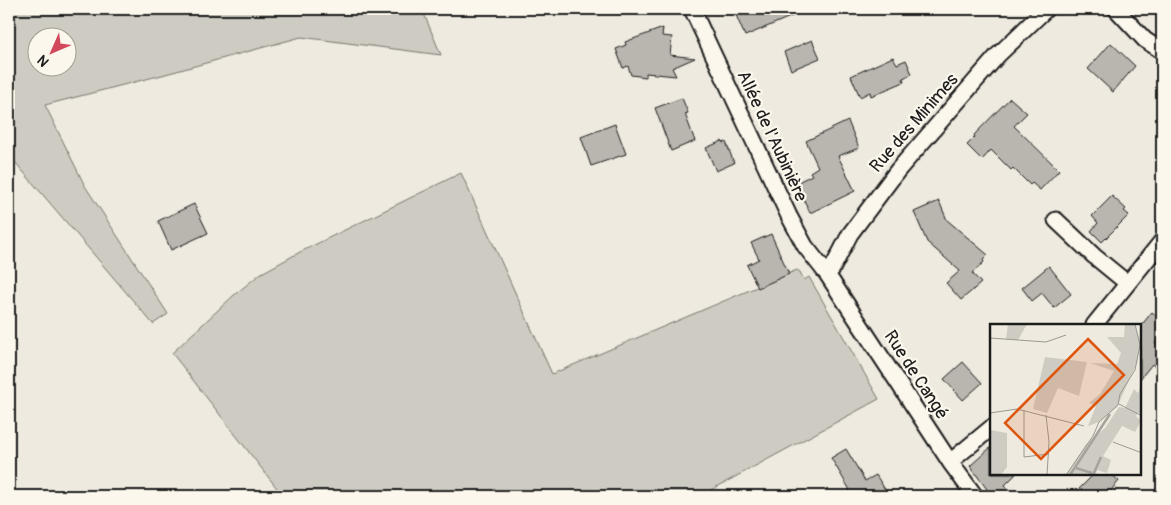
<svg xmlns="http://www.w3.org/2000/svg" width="1171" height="505" font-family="Pangolin,sans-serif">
<rect width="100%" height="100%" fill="#eeeadf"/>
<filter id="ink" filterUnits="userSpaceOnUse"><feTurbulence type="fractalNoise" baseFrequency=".02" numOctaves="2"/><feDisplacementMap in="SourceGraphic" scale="10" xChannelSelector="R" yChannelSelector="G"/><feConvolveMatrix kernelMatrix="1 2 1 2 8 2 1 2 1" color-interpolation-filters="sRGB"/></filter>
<g filter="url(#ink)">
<path fill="#ceccc2" stroke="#75746f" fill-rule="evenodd" d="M 9,9 L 422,9 L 441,55 L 301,37 L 162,75 L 45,105 L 85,186 L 168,314 L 153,324 L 9,155 ZM 38,38 L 68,38 L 68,68 L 38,68 Z
M 461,173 L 552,374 L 797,270 L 800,272 L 804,280 L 809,277 L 879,399 L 700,496 L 283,496 L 172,353 L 233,296 L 260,274 L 300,252 Z"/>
<path fill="#b9b6af" stroke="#1c1c1c" d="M 745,9 L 809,9 L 745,36 L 735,13 Z
M 663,28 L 662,36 L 672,37 L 670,55 L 695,58 L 672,68 L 676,76 L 646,73 L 646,77 L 631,75 L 628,66 L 623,68 L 616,49 L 626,45 L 625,42 Z
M 812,40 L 820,58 L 791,70 L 784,52 Z
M 1111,43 L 1135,66 L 1113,92 L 1088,69 Z
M 893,57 L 897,64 L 906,60 L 912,74 L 903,78 L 904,82 L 885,90 L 871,96 L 870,92 L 860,97 L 851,76 Z
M 682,98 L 688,113 L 685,114 L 695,141 L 671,151 L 655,108 Z
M 1010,98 L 1027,113 L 1014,126 L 1059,170 L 1040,190 L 1032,183 L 1030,185 L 1013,168 L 1011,170 L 991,150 L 982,160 L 967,145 L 975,137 L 974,135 Z
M 848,121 L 859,148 L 838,156 L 855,191 L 810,213 L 796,183 L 812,175 L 810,172 L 818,167 L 806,141 Z
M 615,124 L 626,154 L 591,166 L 581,137 Z
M 722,141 L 723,143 L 726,142 L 734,163 L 716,171 L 706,148 Z
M 1112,196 L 1126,209 L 1124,211 L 1129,215 L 1102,242 L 1091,231 L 1098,223 L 1092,216 Z
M 939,201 L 947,220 L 988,255 L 983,260 L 984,262 L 972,273 L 981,283 L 961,300 L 946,283 L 960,271 L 927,242 L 914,212 Z
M 194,204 L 208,233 L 171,250 L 158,221 Z
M 771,234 L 789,274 L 758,288 L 747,265 L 759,259 L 751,243 Z
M 1049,266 L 1071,294 L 1054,308 L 1042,293 L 1032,301 L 1022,288 Z
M 1152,312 L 1162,321 L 1162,334 L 1155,343 L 1162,349 L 1162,373 L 1152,364 L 1140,379 L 1140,327 Z
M 963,362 L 982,383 L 963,400 L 944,379 Z
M 991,447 L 991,474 L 1016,474 L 1004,486 L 1015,496 L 992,496 L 970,466 Z
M 846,449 L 865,481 L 876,475 L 889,496 L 840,496 L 850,490 L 831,458 Z
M 1094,474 L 1111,474 L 1119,481 L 1106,496 L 1072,496 Z"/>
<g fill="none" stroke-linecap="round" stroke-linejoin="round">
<defs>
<path id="minor" d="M 692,9 L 789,216 L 805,246 L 827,274 L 950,462 L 975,496
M 1116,9 L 1145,40 L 1162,51
M 1056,220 L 1094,256 L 1127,283
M 827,274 L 832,269 L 850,234 L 898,170 L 998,55 L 1046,9
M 1094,325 L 1162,241
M 950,462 L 991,428"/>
</defs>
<use href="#minor" stroke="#1c1c1c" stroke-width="19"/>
<use href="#minor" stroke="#fbf7ec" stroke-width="15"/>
</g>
</g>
<g text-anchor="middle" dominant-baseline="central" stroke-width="4.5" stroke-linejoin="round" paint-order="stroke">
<g font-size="18" fill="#1c1c1c" stroke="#fbf7ec">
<text transform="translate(914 123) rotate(-49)">Rue des Minimes</text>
<text transform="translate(772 136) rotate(65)">Allée de l'Aubinière</text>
<text transform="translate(916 375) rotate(57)">Rue de Cangé</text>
</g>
</g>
<g transform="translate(990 324)">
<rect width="151" height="151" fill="#eeeadf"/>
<path d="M 18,0 L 37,0 L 28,16 L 16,15 ZM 135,0 L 145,0 L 150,18 L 147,39 L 127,83 L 109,98 L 98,102 L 106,82 L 99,79 L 110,70 L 124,47 L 100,39 L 127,40 L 131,29 L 117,13 L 134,13 ZM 55,33 L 97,38 L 89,72 L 68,64 L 57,89 L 43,85 ZM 151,61 L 151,90 L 148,89 L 146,92 L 151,97 L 145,108 L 132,102 L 113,132 L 121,136 L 117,149 L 107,146 L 106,151 L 76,151 L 96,120 L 115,104 L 129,83 L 135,84 L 144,65 L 148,69 ZM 0,106 L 17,109 L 17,143 L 11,151 L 0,151 Z" fill="#ceccc2"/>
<path fill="none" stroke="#a6a39d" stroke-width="2.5" d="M 86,144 L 102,149M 80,151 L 120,90M 103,151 L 111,133"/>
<path fill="none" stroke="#9a9891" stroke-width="1" d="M 0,14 L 56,18 L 76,11M 129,80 L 152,92M 34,86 L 34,133 L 59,130M 0,89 L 27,85 L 94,102M 56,91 L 59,118 L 57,151M 123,118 L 152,129M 76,151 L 103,112 L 109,98 L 128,81 L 130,70 L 145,46 L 150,21 L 145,0"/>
<path fill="#de560d" fill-opacity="0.15" stroke="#de560d" stroke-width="2.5" d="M 98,15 L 134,51 L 51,135 L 15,99 Z"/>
<rect width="151" height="151" fill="none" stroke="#1c1c1c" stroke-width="2.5"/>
</g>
<rect width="1171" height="505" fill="none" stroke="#fbf7ec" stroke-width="30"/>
<rect x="15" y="15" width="1141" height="475" fill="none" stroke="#1c1c1c" stroke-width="2" filter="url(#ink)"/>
<g transform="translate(52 52) rotate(225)"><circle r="24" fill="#fbf7ec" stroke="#a29f99"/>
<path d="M0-4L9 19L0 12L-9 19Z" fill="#d1495b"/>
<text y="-8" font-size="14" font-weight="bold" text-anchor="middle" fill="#1c1c1c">N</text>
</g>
</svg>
